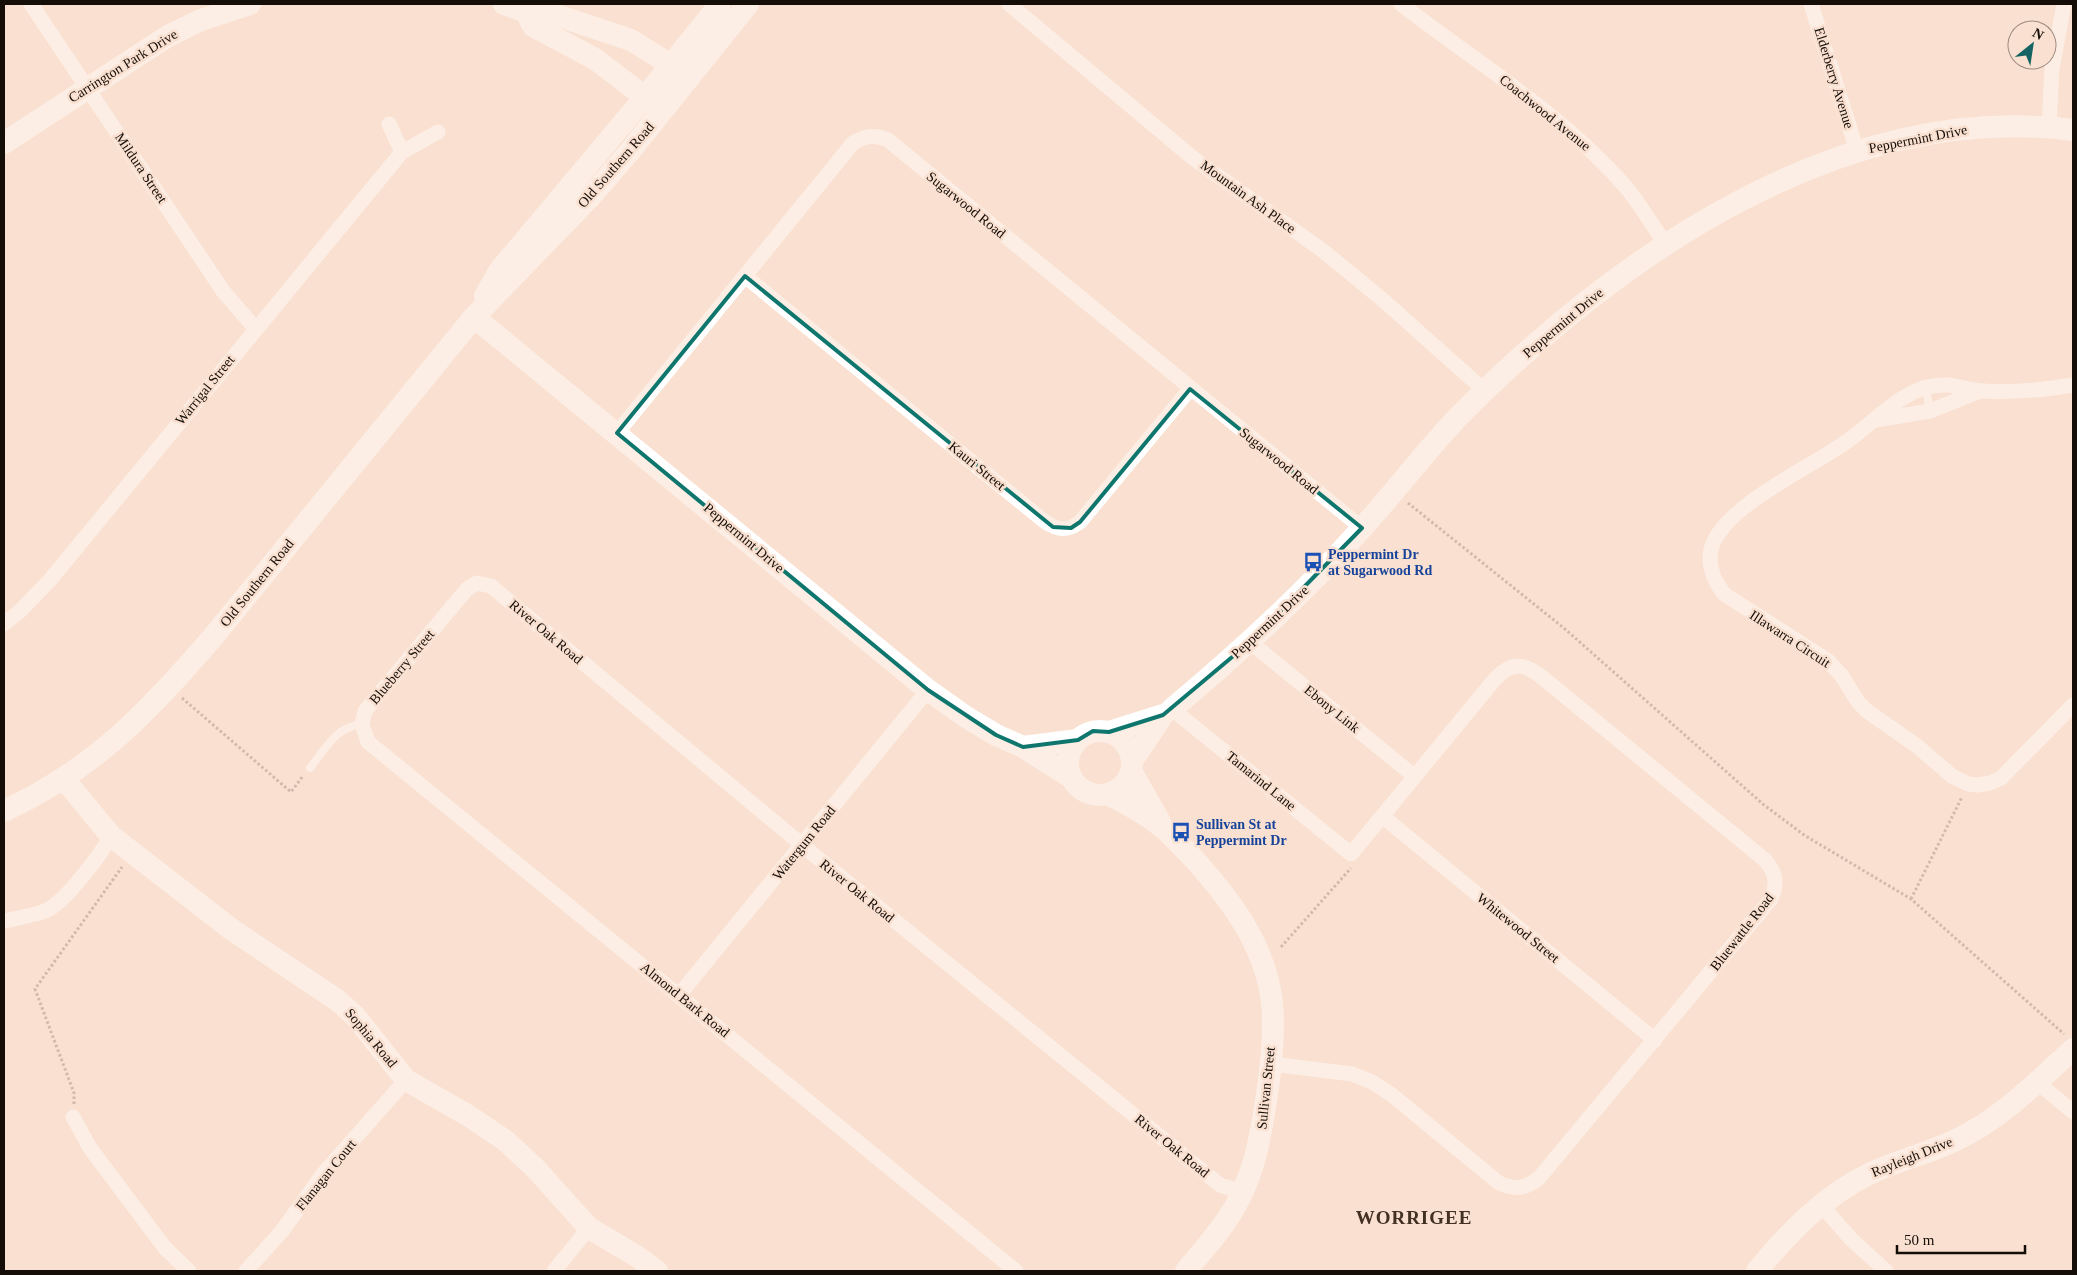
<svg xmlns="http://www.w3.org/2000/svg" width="2077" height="1275" font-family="'Times New Roman',serif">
<rect width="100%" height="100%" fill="#f9e0d0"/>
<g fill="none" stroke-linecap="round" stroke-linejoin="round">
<path stroke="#9f8d81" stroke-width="3" stroke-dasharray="2.5 2.5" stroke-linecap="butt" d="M 1408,503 L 1565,629 L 1764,805 L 1804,835 L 1911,899 L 2064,1034
M 182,698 L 291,792 L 303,776
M 1911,899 L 1962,797
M 1281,947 L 1351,868
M 74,1104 L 74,1093 L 35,989 L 122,867"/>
<path stroke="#fff" stroke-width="8" d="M 1926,388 L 1930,411
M 310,768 C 327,747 334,728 362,724"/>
<path stroke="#fff" stroke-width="15" d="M 31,4 L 223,291 L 255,328
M 1009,4 L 1193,158 L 1322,250 L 1383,300 L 1485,391
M 1401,4 C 1477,63 1561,113 1625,186 C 1640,204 1653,226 1666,245
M 1811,4 L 1857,151
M 389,124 L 402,152
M 2049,127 L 2052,69 L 2064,4
M 745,276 L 1044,521 C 1058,530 1066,532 1080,522 L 1190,389
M 2073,385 C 2043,390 2014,393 1983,391 C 1961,390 1953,381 1927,387 C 1897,395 1872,424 1846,442 C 1811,467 1733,502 1714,541 C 1705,560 1712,578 1724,594 L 1827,660 L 1842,676 L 1858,702 L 1867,711 L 1917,746 L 1952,776 L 1968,784 L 1977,785 L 1990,783 L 2001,778 L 2073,705
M 1876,420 L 1930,411 L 1980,391
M 617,433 L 853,143 C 865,136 875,134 888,140 L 1362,528
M 4,624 L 20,611 L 50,580 L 402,152 L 438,132
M 1250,642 L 1414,776
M 1165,713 L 1172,709 L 1351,854 L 1495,679 C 1512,661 1524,663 1543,678 L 1765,860 C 1776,873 1778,883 1771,899 L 1539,1178 C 1525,1189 1515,1190 1499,1183 L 1392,1095 L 1372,1082 L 1352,1074 L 1272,1064
M 1382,816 L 1655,1040
M 4,921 C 17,918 32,916 45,911 C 64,904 101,854 111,836
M 679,995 L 928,690
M 2037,1082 L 2073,1112
M 73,1117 L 90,1148 L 165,1248 L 189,1271
M 1821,1205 L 1851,1239 L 1886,1271
M 246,1271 L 282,1231 L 323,1174 L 406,1080
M 554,1271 L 589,1228
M 1016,1271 L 368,742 L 362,724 L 365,711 L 467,589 L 477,583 L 491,586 L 825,864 L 1220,1185 L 1243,1192"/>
<path stroke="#fff" stroke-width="22" d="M 504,4 L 526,12 L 541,10 L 631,40 L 671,65 L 677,80
M 526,12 L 533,26 L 595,59 L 645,97 L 658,94
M 4,143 L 168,36 L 201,20 L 250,4
M 485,296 L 499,271 L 645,97 L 720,4
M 474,317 L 928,690 L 966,717 L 996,735 L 1023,747 L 1072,778
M 1172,709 C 1239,653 1304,594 1362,528 C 1396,491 1426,450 1461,414 C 1617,257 1840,100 2073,130
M1068 763a32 32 0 1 1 64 0a32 32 0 1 1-64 0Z
M 1109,732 L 1163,715
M 1023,747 L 1078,740
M 1132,761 L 1163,715
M 1131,771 L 1160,822
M 64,779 L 111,836 L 231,929 L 337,1000 L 355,1016 L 406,1080 L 469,1116 L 506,1141 L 535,1168 L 589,1228 L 638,1257 L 657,1271
M 1107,794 C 1126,803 1145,813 1162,827 C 1173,836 1184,849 1194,859 C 1230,899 1266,946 1272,1003 C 1275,1035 1271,1069 1266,1101 C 1260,1139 1255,1170 1236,1205 C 1223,1229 1203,1250 1186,1271
M 4,811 C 96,768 148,712 213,637 L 474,317 L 592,195 L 630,151 L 748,4
M 1757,1271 C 1789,1232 1825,1195 1871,1173 C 1899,1160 1929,1153 1956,1140 C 2001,1119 2037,1082 2073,1049"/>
</g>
<path d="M0 0H2077V1275H0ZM 745,276 L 1053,527 L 1071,528 L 1080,522 L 1190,389 L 1362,528 L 1250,642 L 1163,715 L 1109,732 L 1093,731 L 1078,740 L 1023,747 L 996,735 L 928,690 L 617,433 Z" fill="#f9e0d0" fill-opacity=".55" fill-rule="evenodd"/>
<path fill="none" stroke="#0f766e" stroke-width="4" stroke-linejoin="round" d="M 745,276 L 1053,527 L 1071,528 L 1080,522 L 1190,389 L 1362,528 L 1250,642 L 1163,715 L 1109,732 L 1093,731 L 1078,740 L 1023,747 L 996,735 L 928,690 L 617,433 Z"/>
<defs>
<symbol id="bus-bare" viewBox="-9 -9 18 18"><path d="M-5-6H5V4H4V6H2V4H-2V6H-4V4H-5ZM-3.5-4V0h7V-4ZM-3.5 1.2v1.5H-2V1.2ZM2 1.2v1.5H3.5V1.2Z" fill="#1a4fb4" stroke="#f9e0d0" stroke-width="2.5" paint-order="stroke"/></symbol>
</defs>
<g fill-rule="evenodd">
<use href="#bus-bare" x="1299" y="548" width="28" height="28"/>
<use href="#bus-bare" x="1167" y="818" width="28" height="28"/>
</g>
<g text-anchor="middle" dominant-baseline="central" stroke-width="5" stroke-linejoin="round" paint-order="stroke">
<g font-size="14" fill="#150d07" stroke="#f9e0d0">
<text transform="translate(123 66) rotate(-32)">Carrington Park Drive</text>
<text transform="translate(1834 78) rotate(73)">Elderberry Avenue</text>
<text transform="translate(1545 113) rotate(39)">Coachwood Avenue</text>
<text transform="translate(1918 139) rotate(-11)">Peppermint Drive</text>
<text transform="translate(616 165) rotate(-49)">Old Southern Road</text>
<text transform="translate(141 168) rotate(56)">Mildura Street</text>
<text transform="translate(1248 197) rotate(36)">Mountain Ash Place</text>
<text transform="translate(966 205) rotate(39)">Sugarwood Road</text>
<text transform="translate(1563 323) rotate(-40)">Peppermint Drive</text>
<text transform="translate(205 390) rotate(-51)">Warrigal Street</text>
<text transform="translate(1279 461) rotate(39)">Sugarwood Road</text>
<text transform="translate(977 466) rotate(39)">Kauri Street</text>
<text transform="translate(744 538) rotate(40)">Peppermint Drive</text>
<text transform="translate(257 583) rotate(-51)">Old Southern Road</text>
<text transform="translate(1270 622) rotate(-43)">Peppermint Drive</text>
<text transform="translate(546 632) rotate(40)">River Oak Road</text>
<text transform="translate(1790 639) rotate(33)">Illawarra Circuit</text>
<text transform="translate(402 667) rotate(-50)">Blueberry Street</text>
<text transform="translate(1332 709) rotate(39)">Ebony Link</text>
<text transform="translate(1261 781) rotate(39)">Tamarind Lane</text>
<text transform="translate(804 843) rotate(-51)">Watergum Road</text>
<text transform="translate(857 891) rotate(39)">River Oak Road</text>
<text transform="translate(1518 928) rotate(39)">Whitewood Street</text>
<text transform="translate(1742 932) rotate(-52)">Bluewattle Road</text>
<text transform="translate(685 1000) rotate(39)">Almond Bark Road</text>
<text transform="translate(371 1038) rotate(50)">Sophia Road</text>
<text transform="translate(1266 1088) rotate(-84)">Sullivan Street</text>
<text transform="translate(1172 1146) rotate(39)">River Oak Road</text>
<text transform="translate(1912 1157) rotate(-22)">Rayleigh Drive</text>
<text transform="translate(326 1175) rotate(-51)">Flanagan Court</text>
</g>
<g font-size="14" font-weight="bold" fill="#164399" stroke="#f9e0d0" text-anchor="start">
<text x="1328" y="554">Peppermint Dr<tspan x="1328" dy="16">at Sugarwood Rd</tspan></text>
<text x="1196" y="824">Sullivan St at<tspan x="1196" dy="16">Peppermint Dr</tspan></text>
</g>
<g font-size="19" font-weight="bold" letter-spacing="1" fill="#423022" stroke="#f9e0d0">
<text x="1414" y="1217">WORRIGEE</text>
</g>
</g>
<rect width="2077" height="1275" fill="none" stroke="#150d07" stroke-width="10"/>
<g transform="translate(2032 45) rotate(30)"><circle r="24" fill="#f9e0d0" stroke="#9e8c80"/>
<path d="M0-4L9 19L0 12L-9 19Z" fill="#156463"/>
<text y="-8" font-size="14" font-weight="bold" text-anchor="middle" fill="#150d07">N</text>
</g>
<path d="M1897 1245v8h128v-8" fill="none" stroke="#150d07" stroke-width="2.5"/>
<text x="1904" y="1245" font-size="15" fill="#150d07" stroke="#f9e0d0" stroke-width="4" paint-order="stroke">50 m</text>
</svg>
